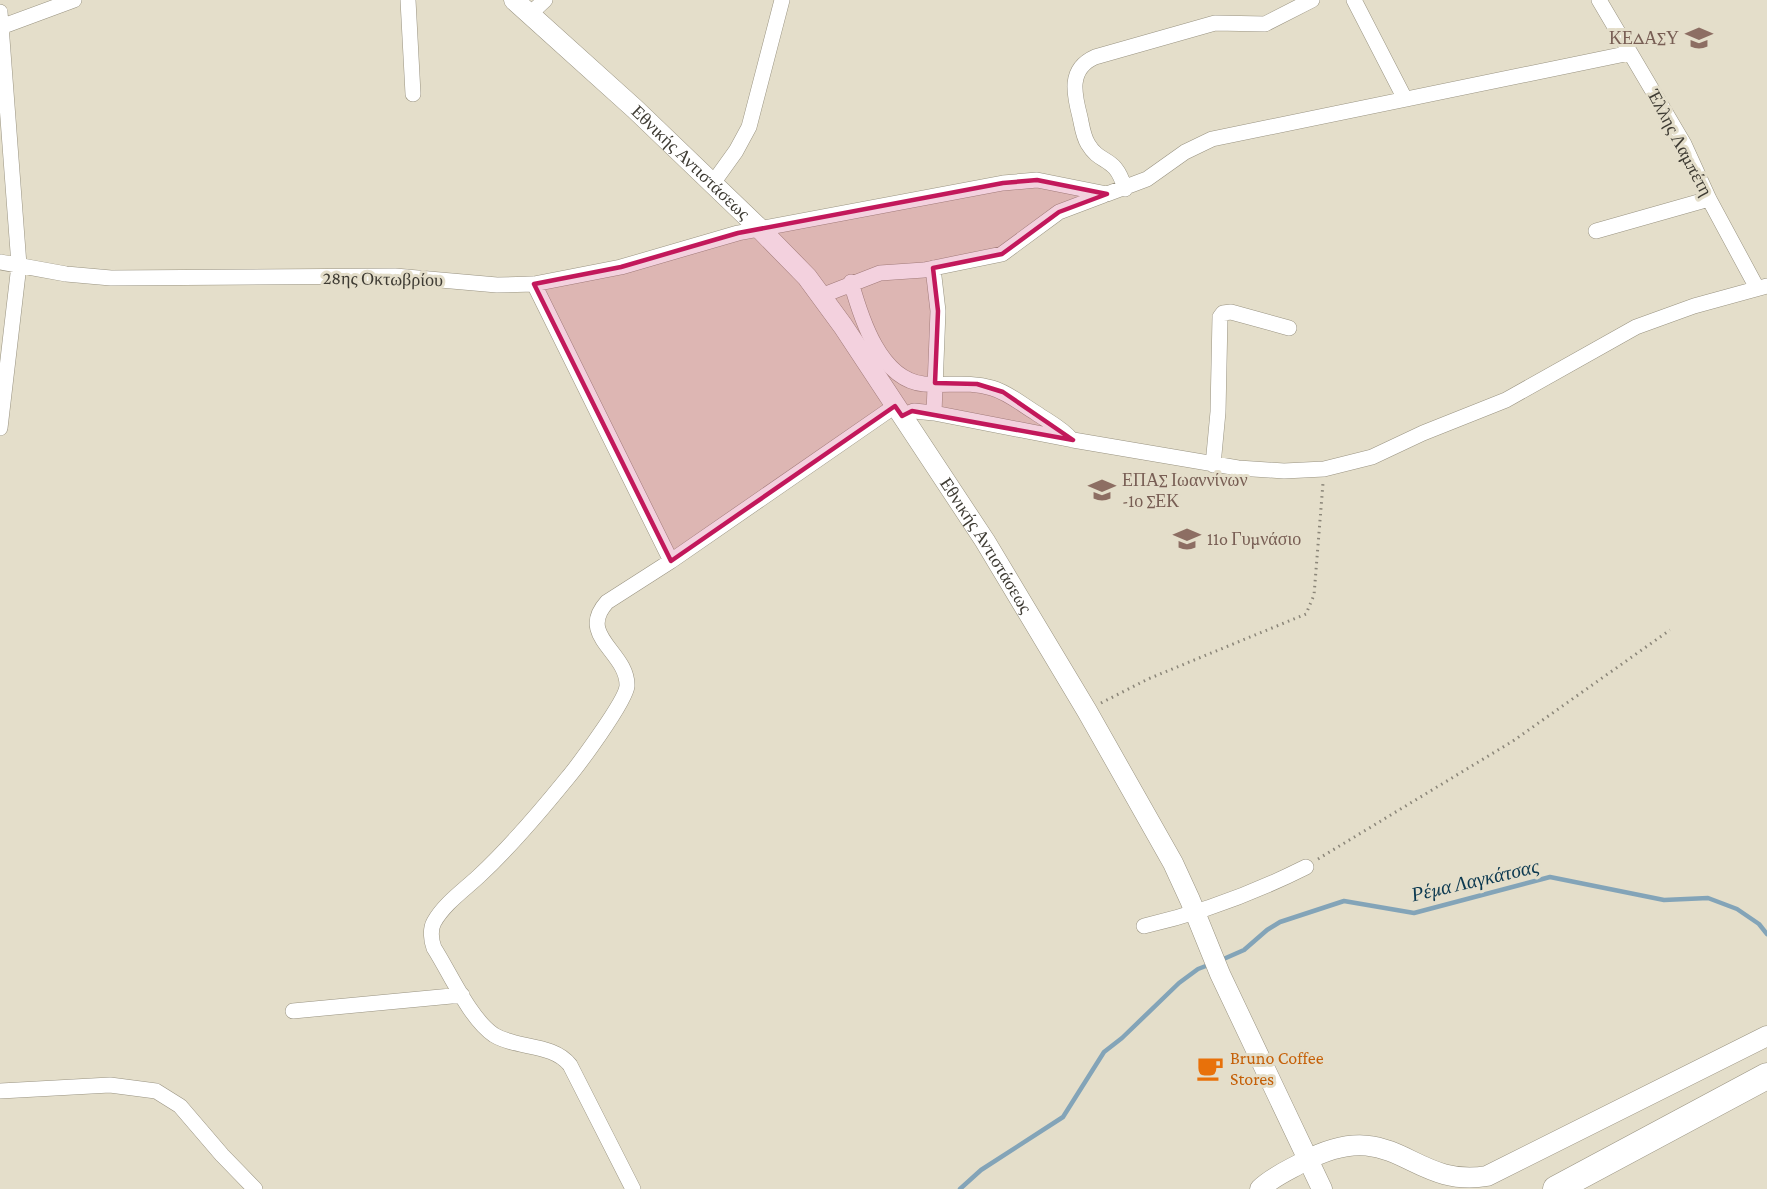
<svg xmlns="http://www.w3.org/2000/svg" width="1767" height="1189" font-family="'Crimson Pro',serif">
<rect width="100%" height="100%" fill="#e4deca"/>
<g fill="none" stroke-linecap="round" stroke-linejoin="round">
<path stroke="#83a4b8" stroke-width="4.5" d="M 1219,961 L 1244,950 L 1267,930 L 1280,922 L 1344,901 L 1414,913 L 1550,877 L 1664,900 L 1708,898 L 1737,909 L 1759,924 L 1767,934
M 960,1189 L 981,1170 L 1063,1117 L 1104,1052 L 1122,1038 L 1179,983 L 1198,969 L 1211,964"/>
<defs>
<path id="minor" d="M 408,0 L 413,94
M 1354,0 L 1405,99
M 1599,0 L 1684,144 L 1709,199 L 1757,288
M 0,12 L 19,265 L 0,428
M 530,14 L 545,0
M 1,27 L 74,0
M 713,183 L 736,151 L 749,127 L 782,0
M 1125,189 C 1115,154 1101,166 1088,144 C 1083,136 1082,126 1080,117 C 1074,94 1068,69 1095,57 L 1215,23 L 1265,24 L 1312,0
M 1596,231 L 1709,199
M 0,262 L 66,274 L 111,278 L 395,276 L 497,285 L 534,284 L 621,267 L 738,233 L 1003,183 L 1037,180 L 1107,194 L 1147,179 L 1185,152 L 1212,139 L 1630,53
M 933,268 L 938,311 L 934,413
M 851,282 C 861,318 880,380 924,384 C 948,386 969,381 992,388 C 1009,393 1021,404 1036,413 C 1049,422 1062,428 1072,440
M 534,284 L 671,561 L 895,406
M 821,296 L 880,273 L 924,270 L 1002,254 L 1059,212 L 1104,195
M 902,416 L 914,411 L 934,413 L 1073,440 L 1238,468 L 1284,471 L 1324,469 L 1372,457 L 1423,433 L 1506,400 L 1636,327 L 1694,306 L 1767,286
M 1213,465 L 1218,412 L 1220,317 L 1223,313 L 1231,312 L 1289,328
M 1144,926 C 1201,913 1254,893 1306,867
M 293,1011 L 462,995
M 0,1091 L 110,1085 L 156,1091 L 180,1106 L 222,1155 L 255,1189
M 633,1189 L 570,1065 C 553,1043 517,1049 494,1035 C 470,1019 450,973 434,948 C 431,940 430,929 434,922 C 444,904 464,890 479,876 C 509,848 539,813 565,781 C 577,767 626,701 627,686 C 628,652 576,636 607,602 L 671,561"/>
<g id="tertiary">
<path id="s1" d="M 514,0 L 635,109 L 760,229 L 807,277 L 843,326 L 985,541 L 1087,711 L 1173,863 L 1190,900 L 1220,974 L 1322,1189"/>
<path d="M 1260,1189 C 1272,1177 1289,1170 1303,1162 C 1395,1113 1409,1189 1487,1176 L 1767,1036"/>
</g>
<path id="trunk" d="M 1556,1189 L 1767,1076"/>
</defs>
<use href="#minor" stroke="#999381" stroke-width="16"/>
<use href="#tertiary" stroke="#999381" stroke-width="21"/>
<use href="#trunk" stroke="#999381" stroke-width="27"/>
<path stroke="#8b8679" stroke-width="3" stroke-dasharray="1.5 4.5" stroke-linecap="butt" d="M 1101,703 L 1148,679 L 1306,614 L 1314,595 L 1323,483
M 1318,859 L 1513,741 L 1670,630"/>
<use href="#minor" stroke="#fff" stroke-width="15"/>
<use href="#tertiary" stroke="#fff" stroke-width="20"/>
<use href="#trunk" stroke="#fff" stroke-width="26"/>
</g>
<path fill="#c2185b" fill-opacity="0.2" stroke="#c2185b" stroke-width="4.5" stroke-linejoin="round" d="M 1037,180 L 1107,194 L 1059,212 L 1002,254 L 933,268 L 938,311 L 935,383 L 977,384 L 1003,392 L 1073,440 L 912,411 L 902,416 L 895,406 L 671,561 L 534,284 L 621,267 L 738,233 L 1003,183 Z"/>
<defs>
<symbol id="school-bare" viewBox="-9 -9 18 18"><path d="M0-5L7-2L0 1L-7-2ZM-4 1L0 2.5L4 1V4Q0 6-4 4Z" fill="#8d6e63" stroke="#e4deca" stroke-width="2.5" paint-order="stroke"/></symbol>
<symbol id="cafe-bare" viewBox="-9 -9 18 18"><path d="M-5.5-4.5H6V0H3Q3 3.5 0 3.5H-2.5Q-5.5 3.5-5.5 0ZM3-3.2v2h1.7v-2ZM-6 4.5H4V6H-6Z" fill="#e8710a" stroke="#e4deca" stroke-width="2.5" paint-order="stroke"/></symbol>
</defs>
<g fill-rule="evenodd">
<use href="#school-bare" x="1680" y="19" width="38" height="38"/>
<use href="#school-bare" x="1083" y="471" width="38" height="38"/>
<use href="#school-bare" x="1168" y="520" width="38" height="38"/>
<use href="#cafe-bare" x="1191" y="1049" width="38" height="38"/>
</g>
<g text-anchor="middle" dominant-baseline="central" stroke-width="6" stroke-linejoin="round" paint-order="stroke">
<g font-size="18" fill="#785e54" stroke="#e4deca" text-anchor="start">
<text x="1679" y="38" text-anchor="end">ΚΕΔΑΣΥ</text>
<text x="1122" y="480">ΕΠΑΣ Ιωαννίνων<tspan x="1122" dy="21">-1ο ΣΕΚ</tspan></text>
<text x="1207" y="539">11o Γυμνάσιο</text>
</g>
<g font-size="18" fill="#3e3b33" stroke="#e4deca">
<text transform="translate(1680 143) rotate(62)">Έλλης Λαμπέτη</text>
<text stroke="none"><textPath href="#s1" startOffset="240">Εθνικής Αντιστάσεως</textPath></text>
<text transform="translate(383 279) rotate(1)">28ης Οκτωβρίου</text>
<text stroke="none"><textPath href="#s1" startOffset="726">Εθνικής Αντιστάσεως</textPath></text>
</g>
<g font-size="18" fill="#c56008" stroke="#e4deca" text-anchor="start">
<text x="1230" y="1058">Bruno Coffee<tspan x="1230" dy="21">Stores</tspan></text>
</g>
<g font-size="20" font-style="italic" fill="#0c3950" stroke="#e4deca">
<text transform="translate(1475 880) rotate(-13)">Ρέμα Λαγκάτσας</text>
</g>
</g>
</svg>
